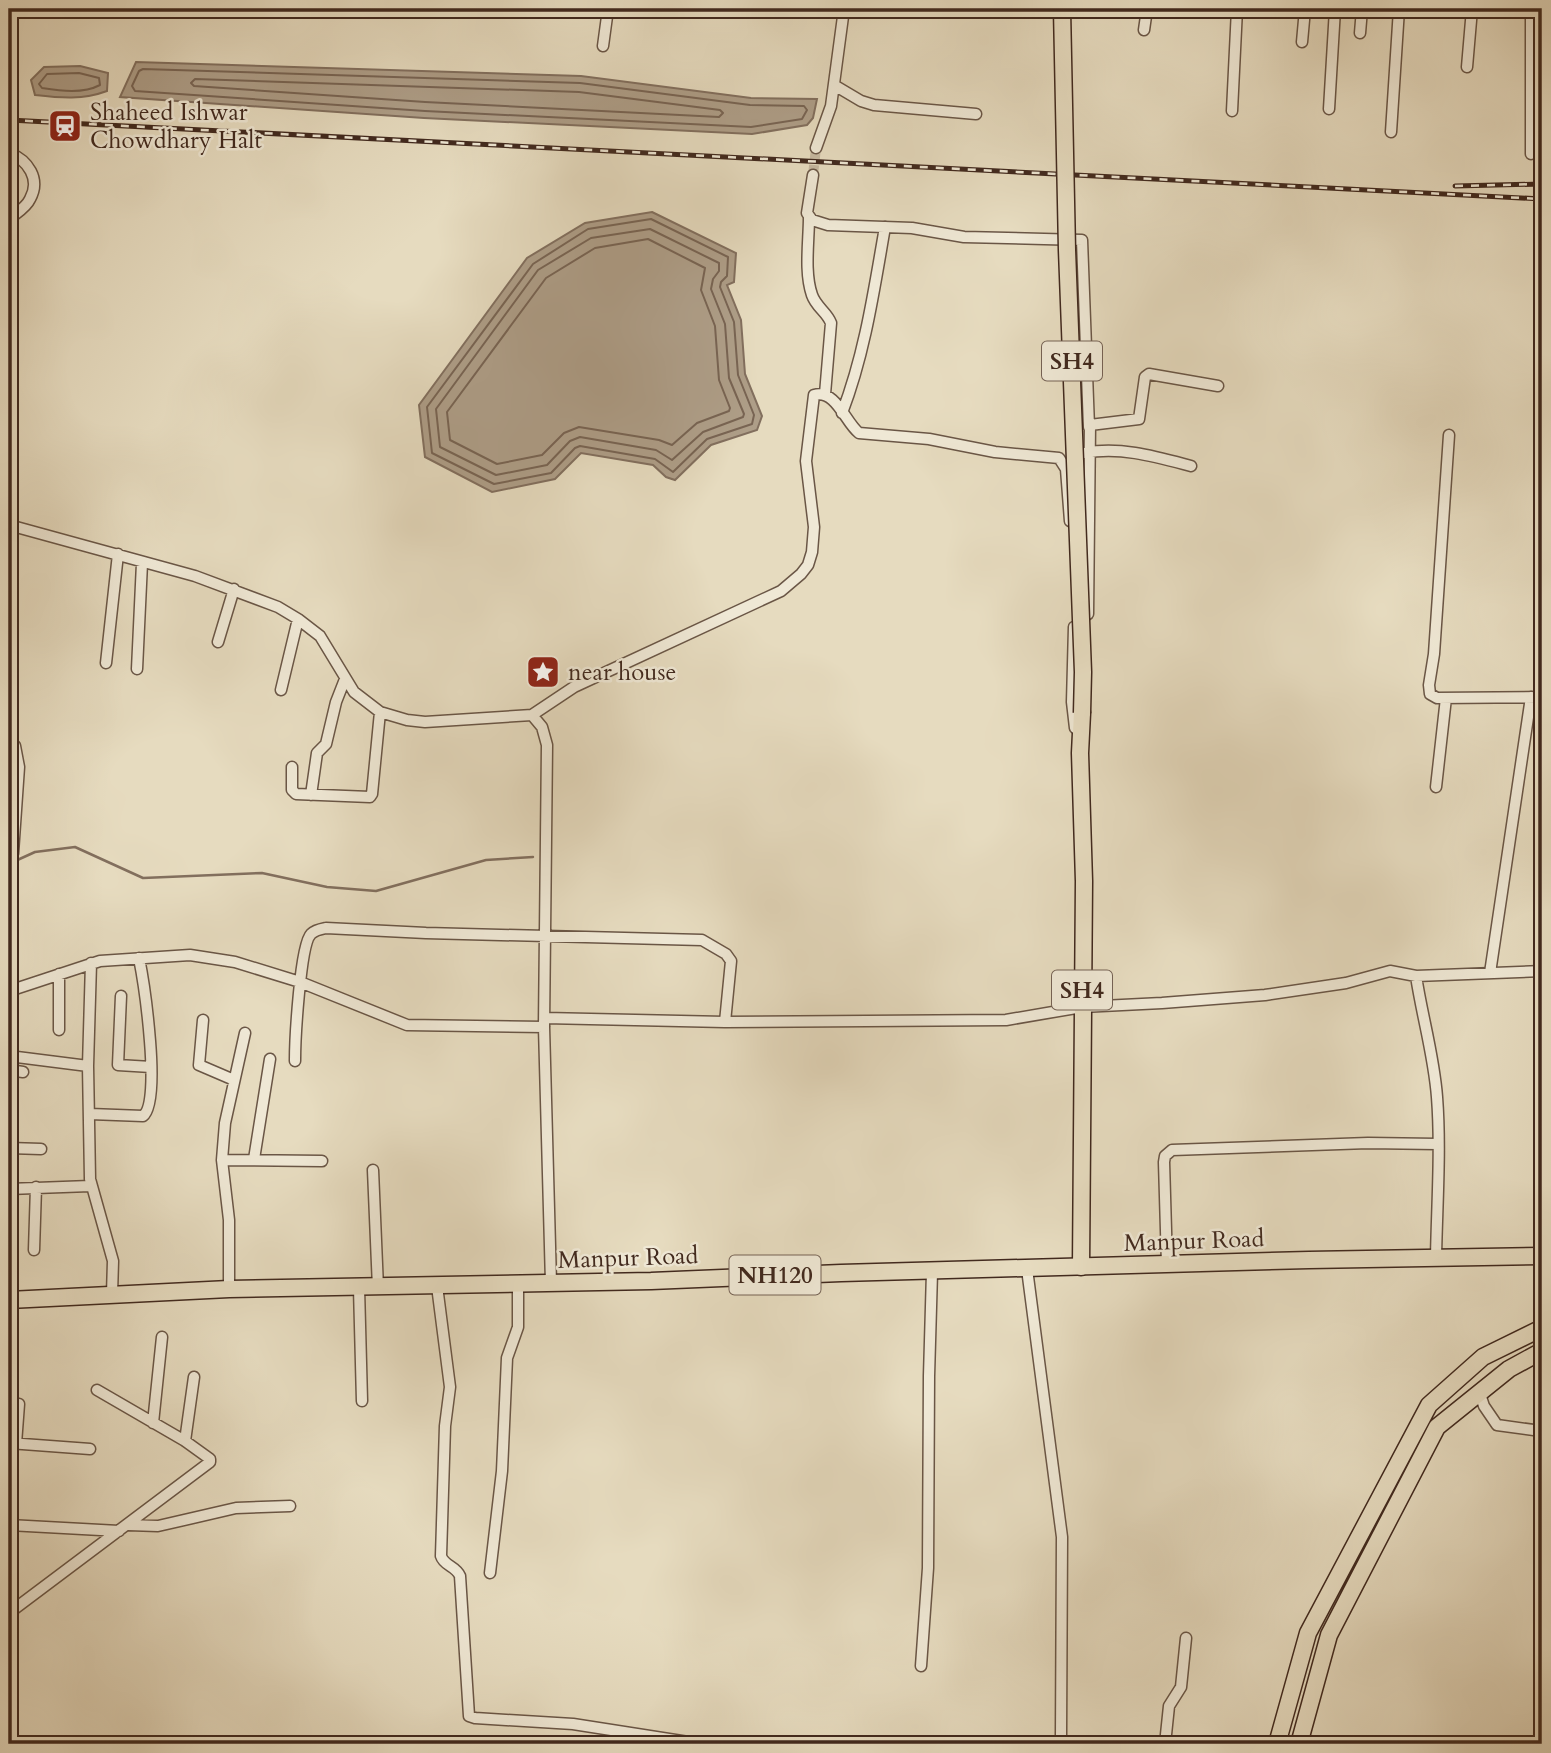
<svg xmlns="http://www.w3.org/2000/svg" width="1551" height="1753" font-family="Cardo,serif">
<rect width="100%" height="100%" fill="#e6dbbf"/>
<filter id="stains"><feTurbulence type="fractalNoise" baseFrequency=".00286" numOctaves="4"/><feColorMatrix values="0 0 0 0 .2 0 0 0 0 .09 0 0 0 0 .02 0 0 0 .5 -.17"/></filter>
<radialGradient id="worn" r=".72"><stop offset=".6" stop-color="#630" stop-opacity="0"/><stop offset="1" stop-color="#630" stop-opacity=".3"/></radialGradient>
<path fill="#ae9e88" stroke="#826f5e" stroke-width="2" d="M 136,62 L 581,76 L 751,98 L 817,99 L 813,118 L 807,125 L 752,134 L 424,118 L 120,97 Z
M 80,66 L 108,73 L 107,91 C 83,100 61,98 35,95 L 31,80 L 44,67 Z
M 652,212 L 736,253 L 734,282 L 727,285 L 741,320 L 745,374 L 762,416 L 757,430 L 711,445 L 675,480 L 666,477 L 653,465 L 581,453 L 555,479 L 492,492 L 425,457 L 419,405 L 527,258 L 585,223 Z"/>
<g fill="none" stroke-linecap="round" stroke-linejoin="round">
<path stroke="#786453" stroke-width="2" d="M 143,69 L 580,83 L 750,105 L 804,106 L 807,110 L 802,119 L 751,127 L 425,111 L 135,91 L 132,86 L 139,71 Z
M 79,73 L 99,78 L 100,85 C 83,94 61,91 42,88 L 39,84 L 47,74 Z
M 195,79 L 579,92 L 720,110 L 723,113 L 719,117 L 425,102 L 194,86 L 191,83 Z
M 651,219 L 728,257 L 727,276 L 721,282 L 720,287 L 734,322 L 738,375 L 754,415 L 752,424 L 707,439 L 673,472 L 655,459 L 580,446 L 575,448 L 551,473 L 494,484 L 432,453 L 427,407 L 533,264 L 588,229 Z
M 650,229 L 719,263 L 719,271 L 713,279 L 711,289 L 725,324 L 729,378 L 744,414 L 743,417 L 703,432 L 672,460 L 656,450 L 580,437 L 570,441 L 547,465 L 496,475 L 440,447 L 436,409 L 538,270 L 591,238 Z
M 648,239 L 705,268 L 701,290 L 715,326 L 719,380 L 730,408 L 729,411 L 697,423 L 672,445 L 659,440 L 579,427 L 564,433 L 542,455 L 497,464 L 450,440 L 447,412 L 546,278 L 595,248 Z"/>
<path stroke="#826f5e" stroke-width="2.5" d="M 13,862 L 35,852 L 75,847 L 143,878 L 262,873 L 327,887 L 376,891 L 486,860 L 533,857"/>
<path stroke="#c5b79f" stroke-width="10" stroke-dasharray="10 5" stroke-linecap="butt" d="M 813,175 L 816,148"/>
<defs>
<path id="minor" d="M 1144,30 L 1147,9
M 1360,33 L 1362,9
M 1302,42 L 1305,9
M 603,46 L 608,9
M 1467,67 L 1472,9
M 834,85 L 861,101 L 874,105 L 976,114
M 1329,109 L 1335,9
M 1232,111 L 1237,9
M 1391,132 L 1399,9
M 816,148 L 831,106 L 844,9
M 9,153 C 28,160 41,179 30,199 C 26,208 16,213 9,219
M 1531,154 L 1531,9
M 813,175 L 807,213 L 812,220 L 828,225 L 912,228 L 964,237 L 1082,240 L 1089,427
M 809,217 C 809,241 804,272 812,295 C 816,307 827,312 831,323 L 825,394
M 842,413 C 865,353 874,290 885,227
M 1449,435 L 1434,654 L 1429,685 L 1430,694 L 1437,698 L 1542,697
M 1085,453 C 1120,446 1157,457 1191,466
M 9,525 L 195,576 L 278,607 L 298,619 L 320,636 L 354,692 L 380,712 L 407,720 L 425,722 L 532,715 L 542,727 L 547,745 L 544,1027 L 551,1283
M 1088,614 L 1090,425 L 1139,419 L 1145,377 L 1149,374 L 1218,386
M 1074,627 L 1072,702 L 1075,728
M 218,642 L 234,589
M 106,663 L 118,554
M 137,669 L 142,563
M 281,690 L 298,619
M 532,715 L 574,687 L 781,591 L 801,574 L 808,565 L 812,552 L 814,527 L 806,461 L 814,395 C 836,389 845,422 859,433 L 929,439 L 995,452 L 1059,458 L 1066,469 L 1070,521
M 9,745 L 15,746 L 19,767 L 13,853 L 9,864
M 292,767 L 292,790 L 296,794 L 370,797 L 372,794 L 380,712
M 1436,787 L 1446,698
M 311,795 L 317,753 L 326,744 L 336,702 L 345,679
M 91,963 L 88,1066 L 90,1179 L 113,1261 L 112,1294
M 1490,973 L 1531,697
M 59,974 L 59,1030
M 1416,976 C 1422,1016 1434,1056 1437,1097 C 1441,1149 1437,1204 1436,1257
M 9,991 L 100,961 L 190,955 L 235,962 L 300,982 L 407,1025 L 544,1027
M 121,996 L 118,1065 L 151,1067
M 545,1018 L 725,1022 L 1006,1020 L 1082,1007 L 1162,1003 L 1265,995 L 1346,983 L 1390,971 L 1416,976 L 1542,971
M 203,1020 L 199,1065 L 234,1080
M 9,1056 L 88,1066
M 295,1061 C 295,1041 300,945 311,934 C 315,930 321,929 326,928 L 426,933 L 702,940 L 726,954 L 731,961 L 725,1022
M 9,1070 L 23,1072
M 90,1114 L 143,1116 C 162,1102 144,983 139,958
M 9,1148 L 41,1149
M 254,1159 L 270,1059
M 222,1160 L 322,1161
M 373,1170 L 378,1288
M 9,1189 L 90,1186
M 34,1250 L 36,1187
M 1167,1265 L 1164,1162 L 1165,1156 L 1172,1150 L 1368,1143 L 1437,1144
M 1027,1269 L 1062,1537 L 1061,1735 L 1064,1744
M 437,1286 L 450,1387 L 445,1426 L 441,1556 C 444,1566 456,1566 460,1576 L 469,1716 L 475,1718 L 573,1724 L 701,1744
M 359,1288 L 362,1401
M 229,1289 L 229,1220 L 222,1160 L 225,1123 L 245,1033
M 1479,1391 L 1484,1406 L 1497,1425 L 1541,1431
M 153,1423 L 162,1337
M 185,1441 L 194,1377
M 9,1443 L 90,1449
M 16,1444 L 19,1404
M 9,1525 L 119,1531
M 128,1525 L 158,1526 L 236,1508 L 290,1506
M 490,1573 L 502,1471 L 507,1358 L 518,1327 L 518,1284
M 9,1613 L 210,1462 L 210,1459 L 185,1441 L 97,1390
M 921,1666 L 928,1568 L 929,1376 L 932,1272
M 1165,1744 L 1169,1706 L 1181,1687 L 1186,1638"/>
<path id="primary" d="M 1081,1267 L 1084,881 L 1080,753 L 1082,713
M 1277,1744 L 1308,1633 L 1429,1405 L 1483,1357 L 1542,1328
M 1299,1744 L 1329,1635 L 1437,1427 L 1509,1369 L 1542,1351"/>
<path id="trunk" d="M 9,1300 L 229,1289 L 651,1281 L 841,1273 L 1309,1260 L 1542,1256"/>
</defs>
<use href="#minor" stroke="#6a5646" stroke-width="13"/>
<use href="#primary" stroke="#41291e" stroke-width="19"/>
<use href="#trunk" stroke="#41291e" stroke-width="19"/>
<use href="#minor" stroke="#efe8d5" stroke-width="10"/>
<use href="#primary" stroke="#e6dbbf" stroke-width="16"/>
<use href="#trunk" stroke="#e6dbbf" stroke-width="16"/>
<defs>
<path id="rail" d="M 9,120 L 1542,199
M 1455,186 L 1542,184"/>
</defs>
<use href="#rail" stroke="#41291e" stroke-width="5"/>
<use href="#rail" stroke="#efe8d5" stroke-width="2.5" stroke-dasharray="8" stroke-linecap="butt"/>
<defs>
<path id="primary-bridge" d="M 1062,9 L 1067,250 L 1083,672 L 1082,713"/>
</defs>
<use href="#primary-bridge" stroke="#41291e" stroke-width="19" stroke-linecap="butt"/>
<use href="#primary-bridge" stroke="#e6dbbf" stroke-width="16"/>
</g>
<defs>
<symbol id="station-square" viewBox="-11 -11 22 22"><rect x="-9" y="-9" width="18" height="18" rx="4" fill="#8f2418" stroke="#efe8d5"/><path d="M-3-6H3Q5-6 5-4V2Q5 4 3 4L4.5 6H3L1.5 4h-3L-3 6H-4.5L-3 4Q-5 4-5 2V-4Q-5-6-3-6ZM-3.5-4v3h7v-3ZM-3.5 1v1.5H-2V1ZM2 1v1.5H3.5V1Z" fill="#fff"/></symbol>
<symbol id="sight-square" viewBox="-11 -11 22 22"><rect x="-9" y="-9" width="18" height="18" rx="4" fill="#8f2418" stroke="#efe8d5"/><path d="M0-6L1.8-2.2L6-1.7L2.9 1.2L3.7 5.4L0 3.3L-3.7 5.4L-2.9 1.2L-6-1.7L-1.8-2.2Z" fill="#fff"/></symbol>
</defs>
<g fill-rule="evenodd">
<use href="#station-square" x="46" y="107" width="38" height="38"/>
<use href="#sight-square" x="524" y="653" width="38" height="38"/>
</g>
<g text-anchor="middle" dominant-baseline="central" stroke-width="5" stroke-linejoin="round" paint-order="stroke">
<g fill="#efe8d5" stroke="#756255" stroke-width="2">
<rect x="1042" y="341.5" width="60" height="39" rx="5"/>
<rect x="1052" y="970.5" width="60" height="39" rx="5"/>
<rect x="729.5" y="1255.5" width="91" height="39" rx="5"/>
</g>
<g font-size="23" font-weight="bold" fill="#41291e">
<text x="1072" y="361">SH4</text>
<text x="1082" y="990">SH4</text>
<text x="775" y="1275">NH120</text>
</g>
<g font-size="24" fill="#41291e" stroke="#efe8d5" text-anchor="start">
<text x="90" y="112">Shaheed Ishwar<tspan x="90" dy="28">Chowdhary Halt</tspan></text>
<text x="568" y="672">near house</text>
</g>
<g font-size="24" fill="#41291e" stroke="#efe8d5">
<text transform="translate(1194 1241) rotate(-2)">Manpur Road</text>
<text transform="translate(628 1258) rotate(-2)">Manpur Road</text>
</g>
</g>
<rect width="1551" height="1753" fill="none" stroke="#e6dbbf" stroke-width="35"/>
<rect x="10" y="10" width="1530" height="1732" fill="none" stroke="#41291e" stroke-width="3.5"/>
<rect x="18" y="18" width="1516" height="1718" fill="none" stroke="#41291e" stroke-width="2"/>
<rect width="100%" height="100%" filter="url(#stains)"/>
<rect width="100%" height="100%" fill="url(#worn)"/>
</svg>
